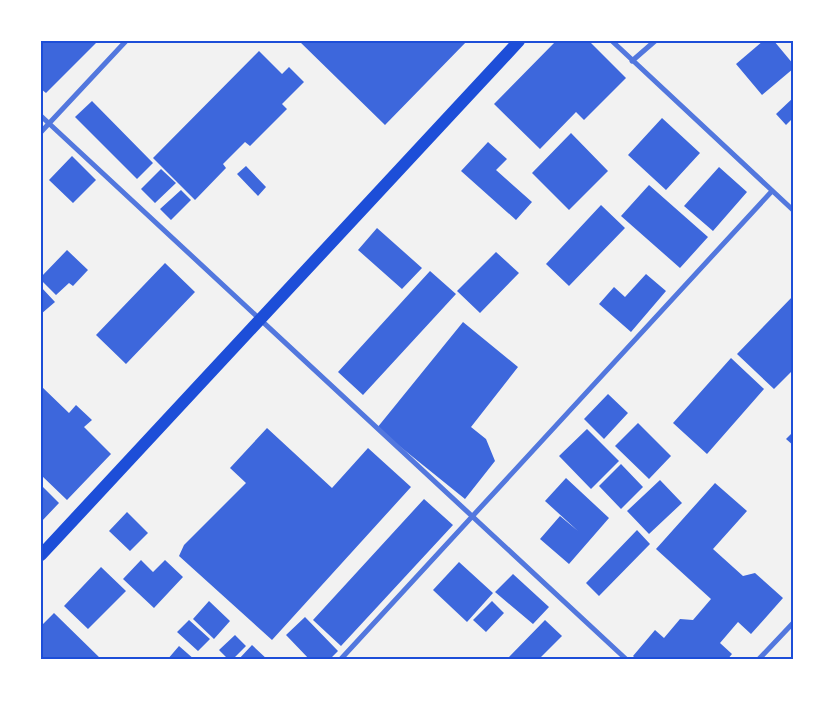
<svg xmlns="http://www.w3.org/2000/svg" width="835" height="701" font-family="'DejaVu Sans',sans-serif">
<rect width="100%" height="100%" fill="#f2f2f2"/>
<path fill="#3d67dc" d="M 41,41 L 98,41 L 46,93 L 41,89 Z
M 299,41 L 467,41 L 385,125 Z
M 556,41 L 589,41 L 626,78 L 584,120 L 576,112 L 540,149 L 494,104 Z
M 763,41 L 774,41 L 794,65 L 794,68 L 762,95 L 736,64 Z
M 259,51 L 282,74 L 289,67 L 304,82 L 282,104 L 287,109 L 250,146 L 245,142 L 223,164 L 226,168 L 195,200 L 153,158 Z
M 794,97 L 794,117 L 786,125 L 776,114 Z
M 92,101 L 153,163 L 137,179 L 75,117 Z
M 662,118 L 700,153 L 666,190 L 628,155 Z
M 571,133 L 608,171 L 569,210 L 532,173 Z
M 488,142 L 507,159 L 496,170 L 532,202 L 516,220 L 461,171 Z
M 72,156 L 96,180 L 73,203 L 49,180 Z
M 246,166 L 266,187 L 258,196 L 237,174 Z
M 719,167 L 747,192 L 713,231 L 684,206 Z
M 161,169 L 176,183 L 155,203 L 141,189 Z
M 649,185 L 708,237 L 680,268 L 621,216 Z
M 181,190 L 191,200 L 171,220 L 160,209 Z
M 601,205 L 625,228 L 569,286 L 546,264 Z
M 377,228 L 422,268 L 402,289 L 358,250 Z
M 67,250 L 88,270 L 73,286 L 69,283 L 56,295 L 41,280 L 41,277 Z
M 496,252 L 519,273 L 480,313 L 457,291 Z
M 165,263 L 195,292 L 126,364 L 96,335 Z
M 430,271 L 456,294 L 363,395 L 338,372 Z
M 646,274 L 666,291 L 631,332 L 599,304 L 614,287 L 625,297 Z
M 41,287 L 55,302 L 41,314 Z
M 794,295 L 794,369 L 774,389 L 737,354 Z
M 463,322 L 518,367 L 471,427 L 486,439 L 495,461 L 465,499 L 377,428 Z
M 731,358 L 764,389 L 707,454 L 673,423 Z
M 41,386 L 69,413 L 76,405 L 92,420 L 84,427 L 111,454 L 67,500 L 41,475 Z
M 608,394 L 628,413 L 604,439 L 584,419 Z
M 638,423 L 671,456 L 649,479 L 615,446 Z
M 267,428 L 332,488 L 368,448 L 411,487 L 272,640 L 179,556 L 184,545 L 246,483 L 230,468 Z
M 587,429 L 619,461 L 591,489 L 559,456 Z
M 794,431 L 794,446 L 786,439 Z
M 621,464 L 643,487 L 621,509 L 599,486 Z
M 566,478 L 609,518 L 569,564 L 540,539 L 560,516 L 578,531 L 545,501 Z
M 660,480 L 682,503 L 649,534 L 627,511 Z
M 715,483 L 747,511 L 713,549 L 743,576 L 755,573 L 783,598 L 751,634 L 738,622 L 720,643 L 732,654 L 727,660 L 637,660 L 633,656 L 655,630 L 664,638 L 680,619 L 693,620 L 711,599 L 656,549 Z
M 43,487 L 59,503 L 41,522 L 41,488 Z
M 424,499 L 453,525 L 341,646 L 313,620 Z
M 127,512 L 148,533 L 130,551 L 109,531 Z
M 637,530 L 650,544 L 599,596 L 586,583 Z
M 141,560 L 153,572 L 165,560 L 183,577 L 154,608 L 123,579 Z
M 459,562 L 493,593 L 467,622 L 433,590 Z
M 101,567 L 126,591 L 88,629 L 64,606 Z
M 513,574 L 549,607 L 533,624 L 495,592 Z
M 209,601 L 230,621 L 214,639 L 193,619 Z
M 492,601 L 504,613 L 486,632 L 473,620 Z
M 54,613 L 102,660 L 41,660 L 41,626 Z
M 305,617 L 338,651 L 329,660 L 310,660 L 286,635 Z
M 189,620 L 210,639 L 198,651 L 177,632 Z
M 545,620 L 562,636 L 538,660 L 512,660 L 509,657 Z
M 235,635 L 246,646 L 232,660 L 229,660 L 219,650 Z
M 252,645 L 268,660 L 238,660 Z
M 179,646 L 195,660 L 167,660 Z"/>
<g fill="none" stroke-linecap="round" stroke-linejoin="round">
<path stroke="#5277de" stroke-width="5" d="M 612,41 L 794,211
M 632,61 L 655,41
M 41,116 L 627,660
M 41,132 L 126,41
M 340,660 L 772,191
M 758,660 L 794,622"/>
<path stroke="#1d4ed8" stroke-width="12" d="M 41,555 L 519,41"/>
</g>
<rect width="835" height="701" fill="none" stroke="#ffffff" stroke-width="85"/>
<rect x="42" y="42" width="750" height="616" fill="none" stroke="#1d4ed8" stroke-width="2"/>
</svg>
